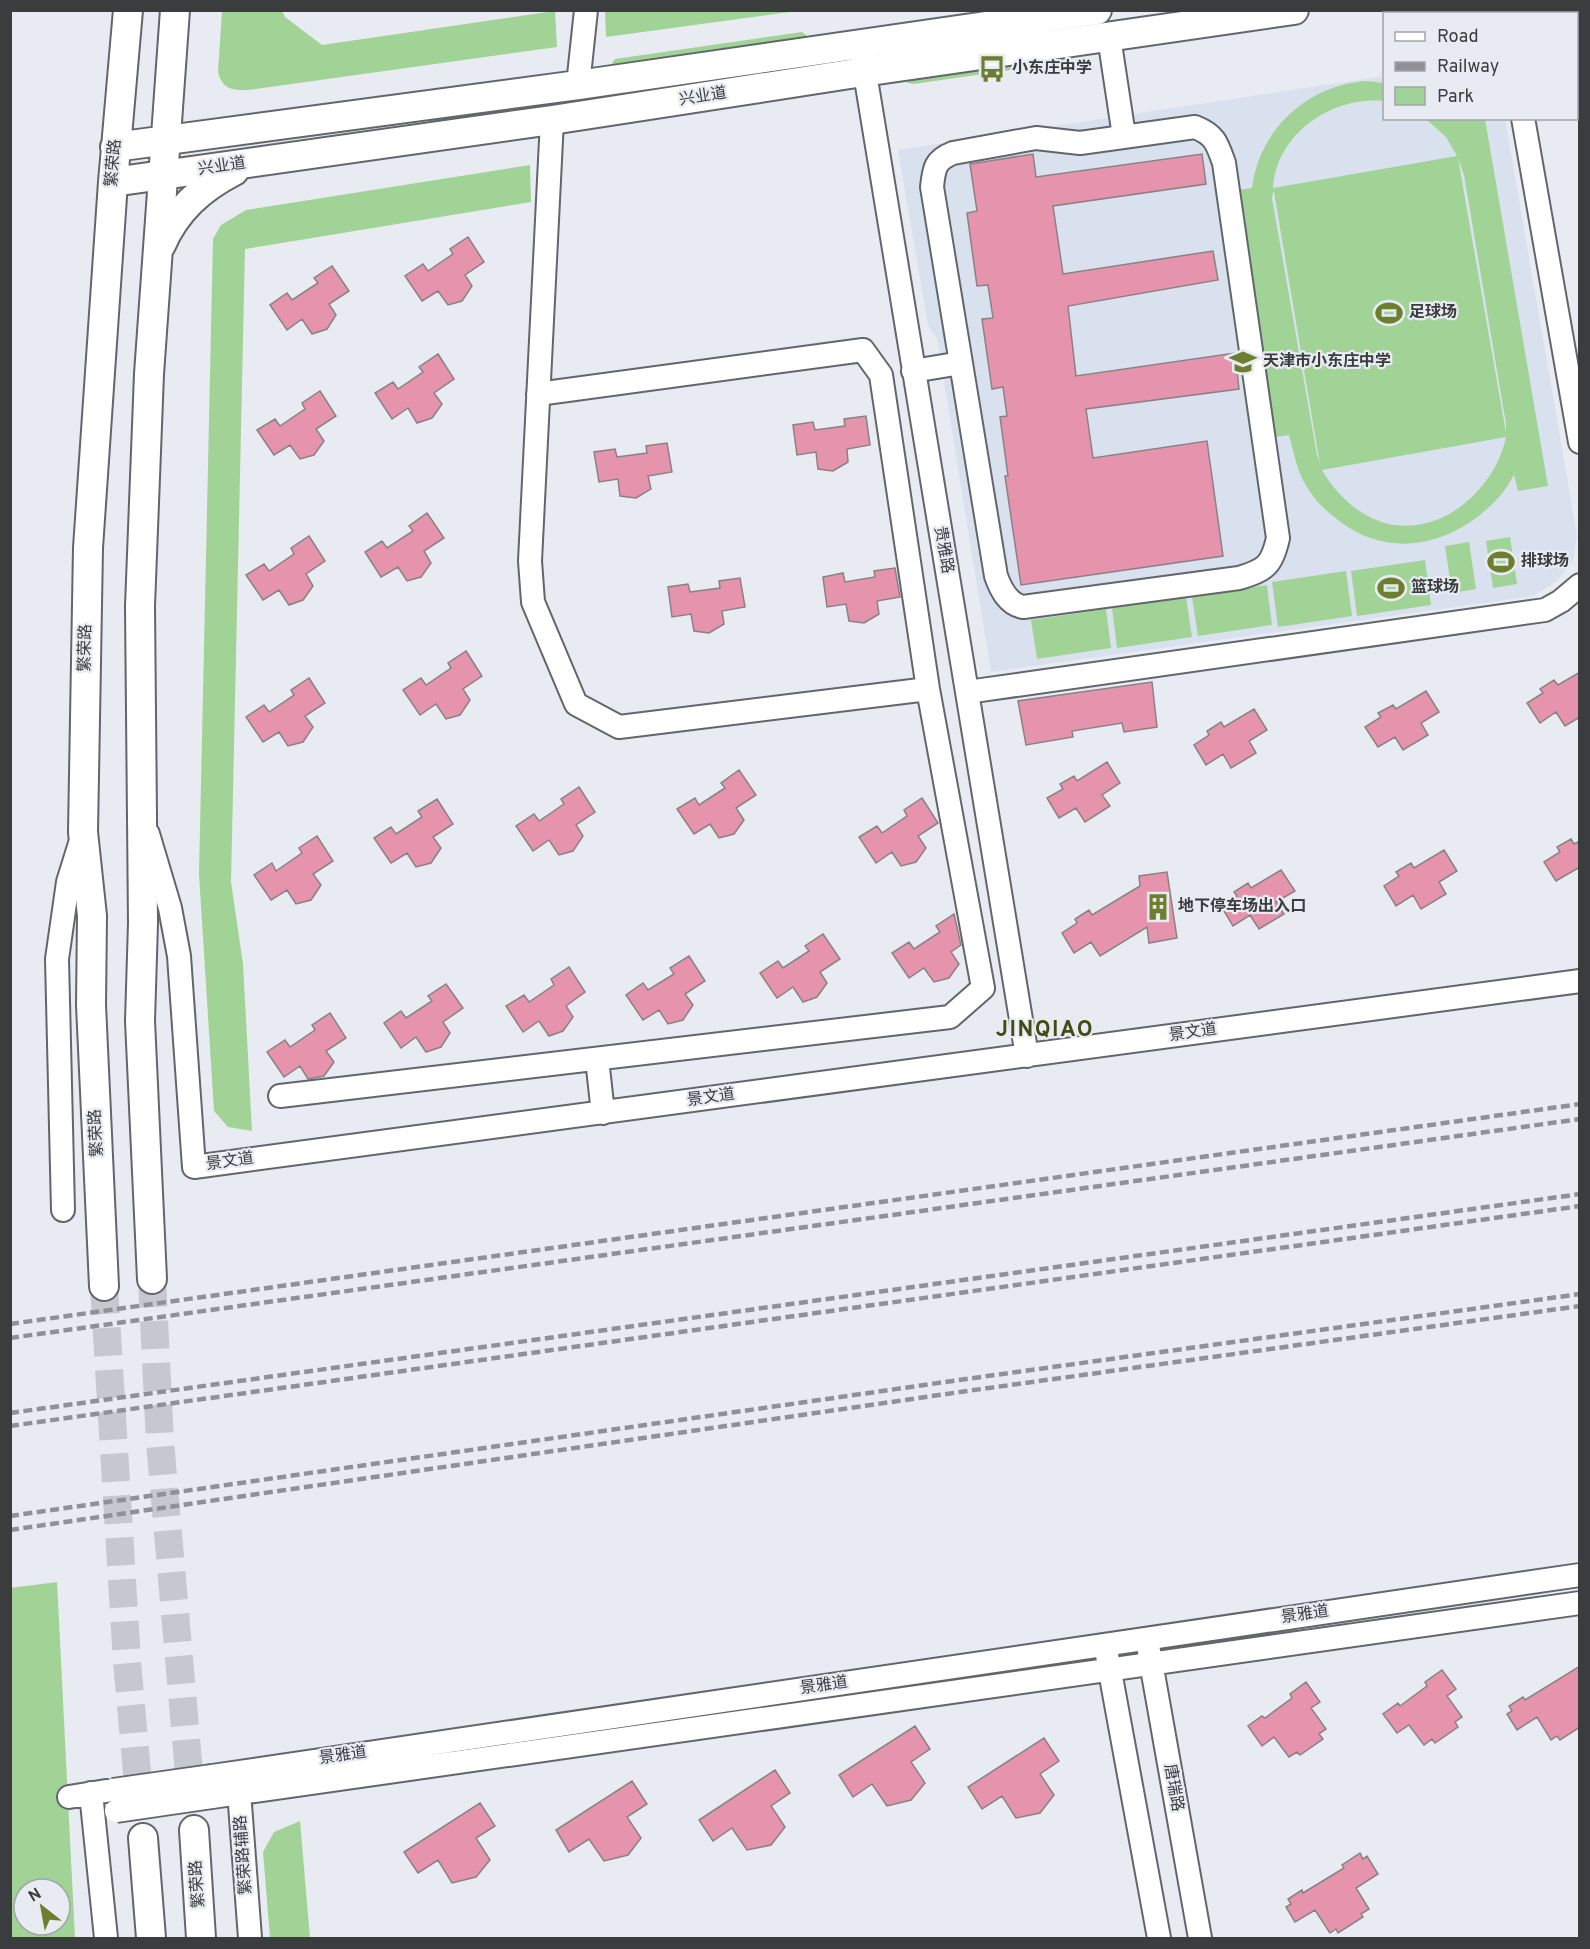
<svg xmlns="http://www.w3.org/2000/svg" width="1590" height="1949" font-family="Overpass,'Noto Sans SC',sans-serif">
<rect width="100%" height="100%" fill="#e8ebf2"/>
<path fill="#d9e1ee" d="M 1384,76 L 1384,118 L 1505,119 L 1577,535 L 1573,561 L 1556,582 L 1533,596 L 991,672 L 937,338 L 928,326 L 898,150 Z"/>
<path fill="#a1d396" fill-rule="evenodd" d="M 222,11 L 282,11 L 285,17 L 322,45 L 555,11 L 557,47 L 248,90 C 232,90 223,90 218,72 Z
M 605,11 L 605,10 L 797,11 L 606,37 Z
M 802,32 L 806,35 L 806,38 L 616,68 L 612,63 L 615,59 Z
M 1071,55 L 1070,59 L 1066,62 L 914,84 L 908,83 L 906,79 Z
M 1366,81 L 1384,83 L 1384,101 C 1332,96 1277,133 1273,188 L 1457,156 L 1446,137 L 1426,119 L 1485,119 L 1548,486 L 1518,491 L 1514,475 C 1509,483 1505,491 1498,498 C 1456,544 1391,562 1338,520 C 1326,511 1315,501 1307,487 C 1297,472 1294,453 1289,435 L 1275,437 L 1237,190 L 1252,188 C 1259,130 1307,85 1366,81 ZM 1458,158 L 1464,175 L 1506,424 L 1506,433 ZM 1273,192 L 1274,192 L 1320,465 L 1317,455 L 1272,198 ZM 1506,437 C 1495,491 1436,542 1379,521 C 1354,512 1335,492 1322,470 Z
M 530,165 L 531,202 L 245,249 L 231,882 L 243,964 L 252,1131 L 228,1127 L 214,1111 L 199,874 L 213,239 L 221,225 L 246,210 Z
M 1510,537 L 1517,584 L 1493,588 L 1486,541 Z
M 1469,542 L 1476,589 L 1452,593 L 1445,546 Z
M 1425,560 L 1431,605 L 1357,616 L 1351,571 Z
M 1346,571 L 1352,616 L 1278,627 L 1272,582 Z
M 1267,585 L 1272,625 L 1198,636 L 1192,597 Z
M 1186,597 L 1192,637 L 1117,648 L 1112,608 Z
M 1106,609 L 1111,648 L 1037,659 L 1031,620 Z
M 57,1582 L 75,1938 L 11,1938 L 10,1588 ZM 24,1889 L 60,1889 L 60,1925 L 24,1925 Z
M 300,1821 L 310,1938 L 270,1938 L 263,1852 L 274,1832 Z"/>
<path fill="#e694ae" stroke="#898183" stroke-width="1.5" d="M 1033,154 L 1036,177 L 1202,154 L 1206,184 L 1053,206 L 1063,274 L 1213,251 L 1218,280 L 1068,306 L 1076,376 L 1235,353 L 1239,389 L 1086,409 L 1093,458 L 1207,441 L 1223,556 L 1021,585 L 1005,476 L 1008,476 L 1000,417 L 1007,416 L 1003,387 L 992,389 L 982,319 L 993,318 L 988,285 L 977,286 L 967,213 L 977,211 L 970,164 Z
M 468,237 L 484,262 L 465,275 L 472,286 L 462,301 L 448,305 L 438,291 L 422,301 L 405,276 L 423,264 L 428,271 L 453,254 L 450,249 Z
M 332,266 L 349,291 L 329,304 L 336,315 L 327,329 L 312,334 L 302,319 L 287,330 L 270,305 L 287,293 L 292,300 L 318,283 L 314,278 Z
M 438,354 L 454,379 L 434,393 L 442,404 L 432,418 L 417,423 L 408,408 L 392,419 L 375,393 L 393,382 L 398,389 L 423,372 L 419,367 Z
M 320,391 L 336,416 L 316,429 L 324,441 L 314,455 L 300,459 L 290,445 L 274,455 L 257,430 L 275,419 L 280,426 L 305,409 L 302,403 Z
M 866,416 L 870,445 L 847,449 L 848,462 L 833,471 L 818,469 L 816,452 L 797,455 L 793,425 L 813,422 L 815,430 L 845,426 L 844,419 Z
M 667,443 L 672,472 L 648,476 L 651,489 L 636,498 L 620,496 L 618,479 L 599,482 L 594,452 L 615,449 L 617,457 L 647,453 L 646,446 Z
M 427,513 L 444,538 L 424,551 L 431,563 L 421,577 L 407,581 L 398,567 L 381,577 L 365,552 L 382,541 L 387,548 L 413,531 L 409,526 Z
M 309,536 L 325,561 L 306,574 L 313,586 L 303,600 L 289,605 L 279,590 L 263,600 L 246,575 L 264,564 L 269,571 L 294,554 L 291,548 Z
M 895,568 L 900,597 L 877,601 L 879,614 L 864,623 L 849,621 L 846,604 L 827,607 L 823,577 L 843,573 L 845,582 L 875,577 L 874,571 Z
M 740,578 L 745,607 L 722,611 L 724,624 L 709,633 L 694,631 L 691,614 L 672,617 L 668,587 L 688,584 L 690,592 L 720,588 L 719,581 Z
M 466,651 L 482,676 L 463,689 L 470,700 L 460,715 L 446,719 L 436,704 L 420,715 L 403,690 L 421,678 L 426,685 L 451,668 L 448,663 Z
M 1580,672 L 1580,717 L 1565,726 L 1556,712 L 1540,723 L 1527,703 L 1543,693 L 1540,689 L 1554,680 L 1558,685 Z
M 309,678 L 325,703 L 305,716 L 313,727 L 303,742 L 288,746 L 279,732 L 263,742 L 246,717 L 264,705 L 269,712 L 294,695 L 291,690 Z
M 1152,682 L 1157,727 L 1124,732 L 1122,723 L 1072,731 L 1073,737 L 1026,745 L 1018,701 Z
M 1426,691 L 1439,712 L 1421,723 L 1428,735 L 1403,750 L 1395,737 L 1378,747 L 1365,727 L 1381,717 L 1378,713 L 1393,705 L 1396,709 Z
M 1254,709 L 1267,730 L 1249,741 L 1256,753 L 1231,768 L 1223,754 L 1206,765 L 1194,745 L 1209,735 L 1207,731 L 1221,722 L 1224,727 Z
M 1107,762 L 1120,783 L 1102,795 L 1110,806 L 1085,822 L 1076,808 L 1059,818 L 1047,798 L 1063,789 L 1060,784 L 1074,776 L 1077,781 Z
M 739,770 L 756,795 L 736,808 L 744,820 L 734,834 L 719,838 L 710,824 L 694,834 L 677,809 L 695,798 L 699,805 L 725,788 L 721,783 Z
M 579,787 L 595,812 L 576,825 L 583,836 L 573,851 L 559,855 L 549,840 L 533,851 L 516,826 L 534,814 L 539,821 L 564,804 L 561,799 Z
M 922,798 L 938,823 L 918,836 L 926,848 L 916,862 L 901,866 L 892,852 L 876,863 L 859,837 L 877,826 L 882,833 L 907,816 L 904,810 Z
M 437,799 L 453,824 L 433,837 L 441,848 L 431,863 L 416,867 L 407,853 L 391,863 L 374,838 L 391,827 L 396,834 L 422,817 L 418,811 Z
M 317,836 L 333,861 L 313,874 L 321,885 L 311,900 L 296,904 L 287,890 L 271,900 L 254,875 L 272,863 L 276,871 L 302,853 L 299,848 Z
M 1571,839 L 1574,844 L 1580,841 L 1580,867 L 1556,881 L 1544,862 L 1560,852 L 1557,847 Z
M 1444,850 L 1457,871 L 1439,882 L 1446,894 L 1421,909 L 1413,895 L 1396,906 L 1384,886 L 1399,876 L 1396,872 L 1411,863 L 1414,868 Z
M 1281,870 L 1295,891 L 1276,902 L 1284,914 L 1259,929 L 1250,915 L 1233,926 L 1221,906 L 1237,896 L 1234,892 L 1248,883 L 1251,888 Z
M 1167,872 L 1177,938 L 1149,943 L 1147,927 L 1100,956 L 1091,942 L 1074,953 L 1062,933 L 1077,923 L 1075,919 L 1089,910 L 1092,915 L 1140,886 L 1139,876 Z
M 954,914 L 961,945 L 951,952 L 959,964 L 949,978 L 934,982 L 924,968 L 909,978 L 892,953 L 909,942 L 914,949 L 940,932 L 936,926 Z
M 823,934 L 840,959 L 820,972 L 827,983 L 817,997 L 803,1002 L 793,987 L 777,998 L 760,973 L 778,961 L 783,968 L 809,951 L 805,946 Z
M 689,956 L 705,981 L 685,994 L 693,1005 L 683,1020 L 668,1024 L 659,1010 L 643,1020 L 626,995 L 643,983 L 648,990 L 674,974 L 670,968 Z
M 569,967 L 585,992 L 566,1006 L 573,1017 L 563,1031 L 549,1036 L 539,1021 L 523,1032 L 506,1006 L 524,995 L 529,1002 L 554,985 L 551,979 Z
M 446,984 L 463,1008 L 443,1022 L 450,1033 L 441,1047 L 426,1052 L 416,1037 L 401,1048 L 384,1023 L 401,1011 L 406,1018 L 432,1001 L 428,996 Z
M 330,1013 L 346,1038 L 326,1051 L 334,1062 L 324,1076 L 308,1079 L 300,1066 L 284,1077 L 267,1052 L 285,1040 L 290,1047 L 315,1030 L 312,1025 Z
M 1580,1666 L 1580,1727 L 1560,1740 L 1557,1736 L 1551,1740 L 1537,1717 L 1517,1730 L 1507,1714 L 1512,1711 L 1509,1706 L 1523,1697 L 1525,1700 Z
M 1442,1670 L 1456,1689 L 1447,1696 L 1462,1717 L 1455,1722 L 1458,1727 L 1435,1743 L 1432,1739 L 1424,1745 L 1409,1725 L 1397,1733 L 1383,1714 L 1398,1703 L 1400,1706 L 1427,1686 L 1425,1682 Z
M 1306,1682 L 1320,1702 L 1311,1708 L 1326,1729 L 1319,1734 L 1323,1739 L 1300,1755 L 1297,1752 L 1289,1757 L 1274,1737 L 1262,1746 L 1248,1726 L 1262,1716 L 1265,1718 L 1292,1698 L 1290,1694 Z
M 915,1726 L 930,1749 L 911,1762 L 925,1783 L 911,1800 L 887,1806 L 872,1784 L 853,1797 L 839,1775 Z
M 1044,1738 L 1059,1761 L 1040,1774 L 1054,1795 L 1040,1813 L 1016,1818 L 1002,1796 L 982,1809 L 968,1787 Z
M 775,1770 L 790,1793 L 771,1806 L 785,1827 L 771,1845 L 747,1850 L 732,1828 L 713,1841 L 699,1820 Z
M 632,1781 L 647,1804 L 627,1817 L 641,1838 L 628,1855 L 604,1861 L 589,1839 L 569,1852 L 556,1830 Z
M 480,1803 L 495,1826 L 476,1838 L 490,1860 L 476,1877 L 452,1883 L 438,1860 L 418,1873 L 404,1852 Z
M 1360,1853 L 1363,1859 L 1367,1856 L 1378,1874 L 1356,1888 L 1369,1909 L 1361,1914 L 1363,1917 L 1338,1933 L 1336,1929 L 1330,1933 L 1315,1910 L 1295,1922 L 1286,1907 L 1291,1904 L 1288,1899 L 1302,1890 L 1303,1893 L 1344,1868 L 1342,1865 Z"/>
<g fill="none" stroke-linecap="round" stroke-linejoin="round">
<path stroke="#c5c8ce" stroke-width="28" stroke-dasharray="28 14" stroke-linecap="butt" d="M 152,1279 L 160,1442 L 194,1830
M 104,1286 L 127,1662 L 143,1838"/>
<defs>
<path id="minor" d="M 1504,10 L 1504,14
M 1109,37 L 1124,136
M 862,55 L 1027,1056
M 578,85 L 586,10
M 1523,118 L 1580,442
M 552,120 L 530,561 L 533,602 L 576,704 L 619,727 L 928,689
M 1195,127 C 1215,135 1217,143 1224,163 L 1278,538 C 1272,565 1266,570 1239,578 L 1023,607 C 1008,604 1001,590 996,576 L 932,187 C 934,168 935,160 953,153 L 1036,138 L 1080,143 Z
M 913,371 L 961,363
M 967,692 L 1545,610 L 1561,601 L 1580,585
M 148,834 L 170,908 L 179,956 L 194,1167 L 1580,981
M 597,1059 L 603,1113
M 280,1096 L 950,1017 L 983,988 L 928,689 L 881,375 L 863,350 L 538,394
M 63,1210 L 57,959 L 68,882 L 82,837
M 1149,1651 L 1200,1938
M 1107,1655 L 1159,1938
M 212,1776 L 1580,1575
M 238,1778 L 250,1938
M 91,1793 L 106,1938
M 69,1797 L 106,1791
M 212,1797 L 1580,1603"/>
<path id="major" d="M 115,147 L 578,85 L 1097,10
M 113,182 L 552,120 L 863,72 L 1294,10
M 161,245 C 176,210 201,188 234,171
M 152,1279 L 140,1021 L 143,923 L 140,606 L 149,374 L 175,10
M 104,1286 L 91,1005 L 92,916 L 83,832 L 88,548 L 113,182 L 128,10
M 194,1830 L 201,1938
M 143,1838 L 151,1938"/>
</defs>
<use href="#minor" stroke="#62666b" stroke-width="26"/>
<use href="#major" stroke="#62666b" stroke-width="32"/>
<use href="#minor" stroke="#fff" stroke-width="22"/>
<use href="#major" stroke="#fff" stroke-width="28"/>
<path stroke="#8f9196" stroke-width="4.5" stroke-dasharray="9 4.5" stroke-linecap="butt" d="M 10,1324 L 1580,1104
M 10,1338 L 1580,1119
M 10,1413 L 1580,1194
M 10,1426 L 1580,1206
M 10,1516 L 959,1380 L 1580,1294
M 10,1530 L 960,1392 L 1580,1306"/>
<defs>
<path id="minor-bridge" d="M 113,1790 L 212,1776
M 116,1811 L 212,1797"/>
</defs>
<use href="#minor-bridge" stroke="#62666b" stroke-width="26" stroke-linecap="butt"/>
<use href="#minor-bridge" stroke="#fff" stroke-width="22"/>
</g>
<defs>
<symbol id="bus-bare" viewBox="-9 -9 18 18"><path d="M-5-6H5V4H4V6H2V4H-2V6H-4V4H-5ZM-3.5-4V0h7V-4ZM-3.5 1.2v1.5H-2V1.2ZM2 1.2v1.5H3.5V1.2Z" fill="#6d7f2e" stroke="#e8ebf2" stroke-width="2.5" paint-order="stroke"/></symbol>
<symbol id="stadium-bare" viewBox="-9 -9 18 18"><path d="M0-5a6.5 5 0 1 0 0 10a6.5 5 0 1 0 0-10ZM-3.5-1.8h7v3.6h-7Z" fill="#6d7f2e" stroke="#e8ebf2" stroke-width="2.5" paint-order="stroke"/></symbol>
<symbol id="school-bare" viewBox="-9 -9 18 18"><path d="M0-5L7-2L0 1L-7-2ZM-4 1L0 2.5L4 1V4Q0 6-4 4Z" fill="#6d7f2e" stroke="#e8ebf2" stroke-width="2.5" paint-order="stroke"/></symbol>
<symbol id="building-bare" viewBox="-9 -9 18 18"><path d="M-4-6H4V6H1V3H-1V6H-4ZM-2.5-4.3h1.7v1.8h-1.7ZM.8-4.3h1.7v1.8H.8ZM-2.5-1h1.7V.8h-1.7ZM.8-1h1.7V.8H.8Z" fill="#6d7f2e" stroke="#e8ebf2" stroke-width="2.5" paint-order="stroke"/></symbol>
</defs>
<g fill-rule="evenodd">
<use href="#bus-bare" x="973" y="50" width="38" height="38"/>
<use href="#stadium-bare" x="1370" y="294" width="38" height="38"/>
<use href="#school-bare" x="1224" y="343" width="38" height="38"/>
<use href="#stadium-bare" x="1482" y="543" width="38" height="38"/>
<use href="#stadium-bare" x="1372" y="569" width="38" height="38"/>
<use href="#building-bare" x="1139" y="888" width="38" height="38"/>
</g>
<g text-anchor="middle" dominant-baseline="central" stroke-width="4.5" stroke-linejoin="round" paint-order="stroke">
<g font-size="16" font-weight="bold" fill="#3a3c3e" stroke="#e8ebf2" text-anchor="start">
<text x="1012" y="69">小东庄中学</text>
<text x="1409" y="313">足球场</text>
<text x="1263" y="362">天津市小东庄中学</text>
<text x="1521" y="562">排球场</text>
<text x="1411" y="588">篮球场</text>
<text x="1178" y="907">地下停车场出入口</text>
</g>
<g font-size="16" fill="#3a3c3e" stroke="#e8ebf2">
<text transform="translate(703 97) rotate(-9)">兴业道</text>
<text transform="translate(114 163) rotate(-85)">繁荣路</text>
<text transform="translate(222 167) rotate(-8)">兴业道</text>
<text transform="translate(943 550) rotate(80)">贵雅路</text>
<text transform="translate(86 648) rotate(-89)">繁荣路</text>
<text transform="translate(1193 1033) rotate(-8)">景文道</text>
<text transform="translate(711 1098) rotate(-8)">景文道</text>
<text transform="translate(97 1133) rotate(-93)">繁荣路</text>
<text transform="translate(230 1162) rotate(-8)">景文道</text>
<text transform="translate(1305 1615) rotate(-8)">景雅道</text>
<text transform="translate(824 1686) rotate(-8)">景雅道</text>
<text transform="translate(343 1756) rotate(-8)">景雅道</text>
<text transform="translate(1173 1788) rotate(80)">唐瑞路</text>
<text transform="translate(244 1855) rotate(-94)">繁荣路辅路</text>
<text transform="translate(198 1884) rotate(-94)">繁荣路</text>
</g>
<g font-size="22" font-weight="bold" letter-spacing="1.5" fill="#404c14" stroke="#e8ebf2">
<text x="1045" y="1030">JINQIAO</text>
</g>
</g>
<rect width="1590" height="1949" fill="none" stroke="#3a3c3e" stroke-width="24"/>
<rect x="1383" y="12" width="195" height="108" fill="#e8ebf2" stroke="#a2a5aa" stroke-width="1.5"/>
<rect x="1395" y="32" width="30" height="9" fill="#ffffff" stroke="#a2a5aa" stroke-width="1.5"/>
<text x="1437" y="42" font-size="18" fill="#3a3c3e">Road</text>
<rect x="1395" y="62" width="30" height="9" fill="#8f9196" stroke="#a2a5aa" stroke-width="1.5"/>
<text x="1437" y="72" font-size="18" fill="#3a3c3e">Railway</text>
<rect x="1395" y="87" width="30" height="18" fill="#a1d396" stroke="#a2a5aa" stroke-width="1.5"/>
<text x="1437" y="102" font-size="18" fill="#3a3c3e">Park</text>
<g transform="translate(42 1907) rotate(329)"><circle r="28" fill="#e8ebf2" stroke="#a2a5aa" stroke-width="1.5"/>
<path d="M0-4.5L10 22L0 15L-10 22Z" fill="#6d7f2e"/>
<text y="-9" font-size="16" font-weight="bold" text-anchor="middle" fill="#3a3c3e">N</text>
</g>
</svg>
